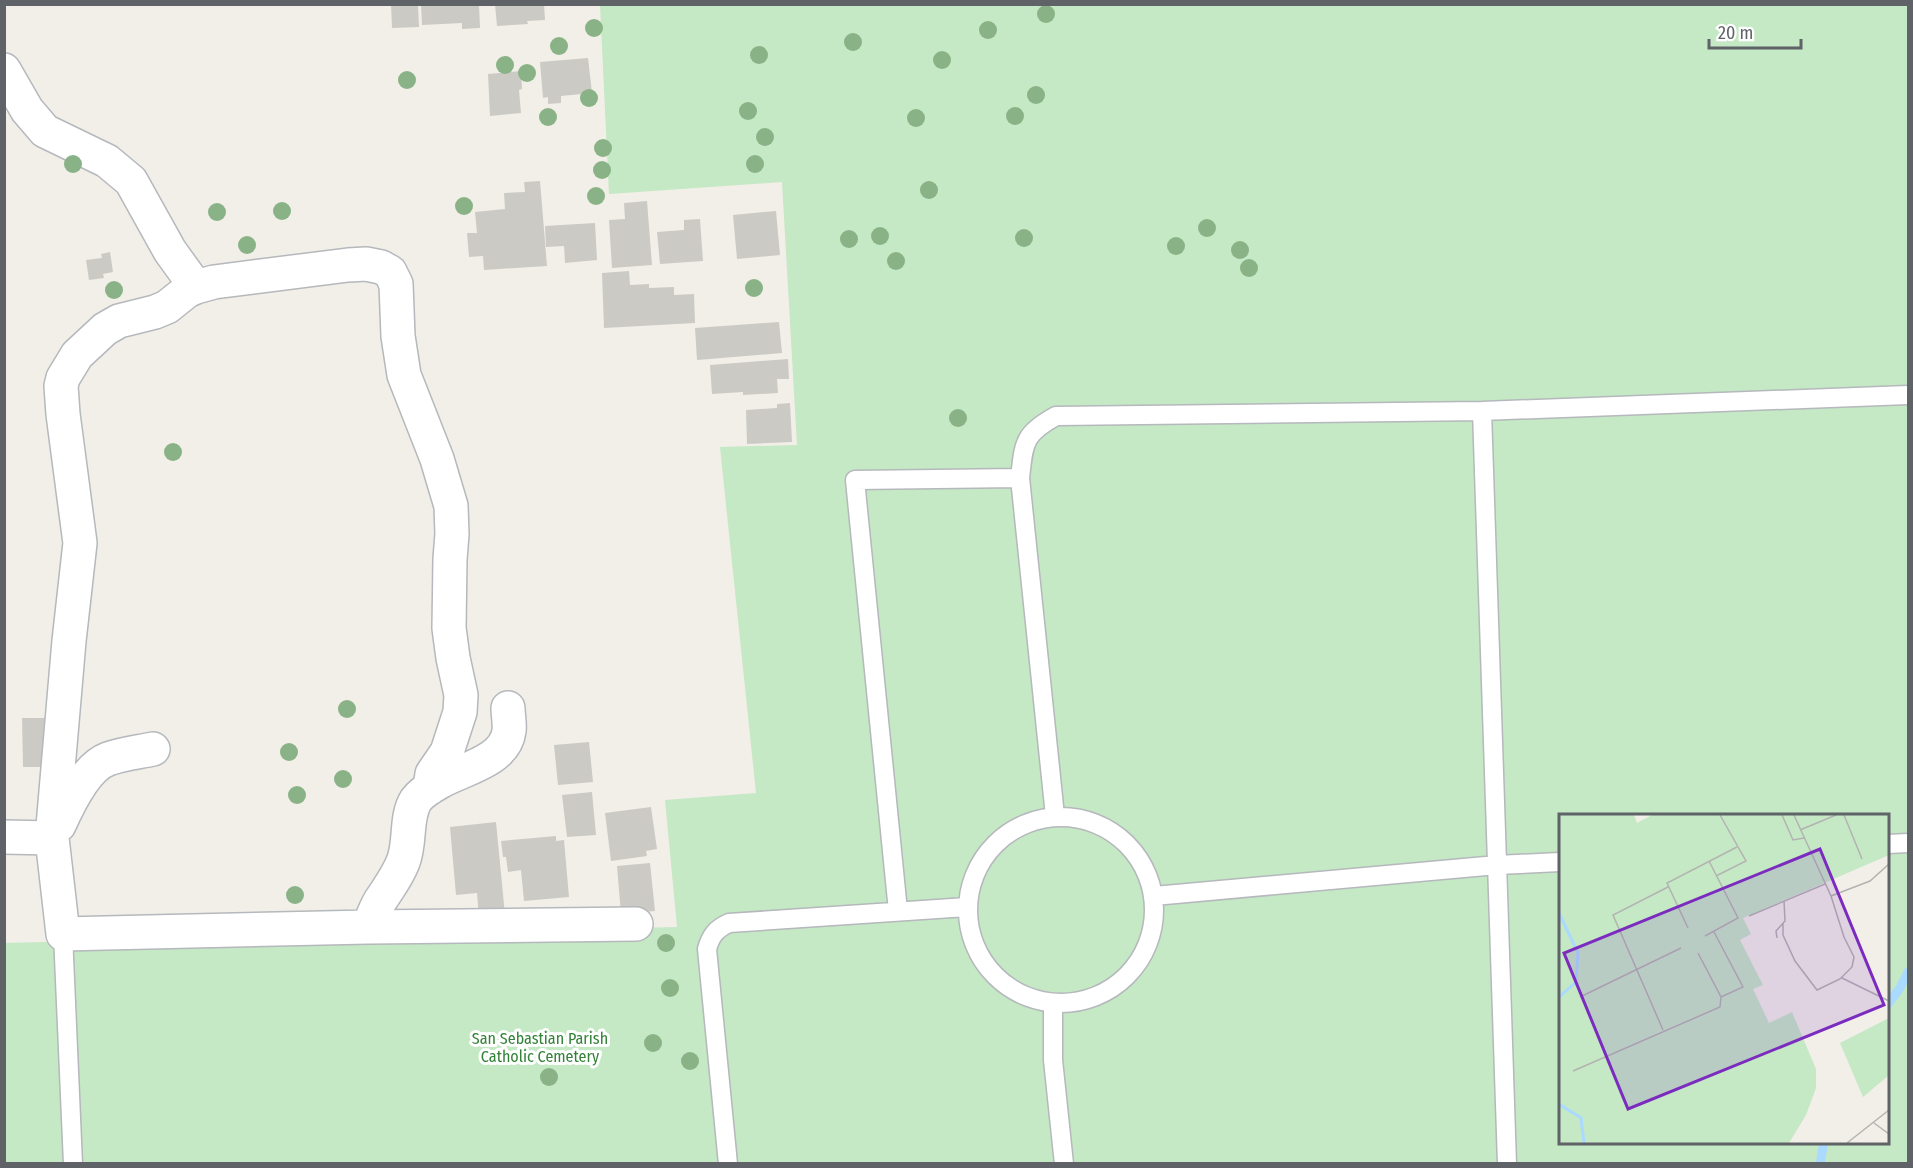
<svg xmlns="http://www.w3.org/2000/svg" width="1913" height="1168" font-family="'Fira Sans Condensed',sans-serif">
<rect width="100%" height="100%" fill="#f1efe8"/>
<path fill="#c5e8c5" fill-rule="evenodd" d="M 600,5 L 1908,5 L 1908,1163 L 5,1163 L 4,943 L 677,927 L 665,800 L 756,793 L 720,447 L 797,445 L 782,182 L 609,194 ZM 1560,816 L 1888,816 L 1888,1142 L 1560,1142 Z"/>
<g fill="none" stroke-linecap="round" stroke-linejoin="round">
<path stroke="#aadaff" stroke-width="9" d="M 1888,1004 L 1900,988 L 1908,972
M 1820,1164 L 1824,1142"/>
</g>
<path fill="#cccac5" d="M 391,4 L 418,4 L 419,27 L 392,28 Z
M 421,4 L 479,4 L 480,28 L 462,29 L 462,23 L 422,25 Z
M 495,4 L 544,4 L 545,20 L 527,21 L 528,24 L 497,26 Z
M 588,58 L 592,93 L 561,96 L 561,103 L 548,104 L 548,97 L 543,98 L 540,62 Z
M 521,71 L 522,89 L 519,90 L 521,113 L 490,116 L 488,74 Z
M 540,181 L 547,266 L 484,270 L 483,256 L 469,257 L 467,233 L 477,233 L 475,212 L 505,209 L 504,193 L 525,192 L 524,182 Z
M 647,201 L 652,265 L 612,268 L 609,220 L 625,219 L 624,203 Z
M 776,211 L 780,255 L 737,259 L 733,215 Z
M 700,219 L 703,261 L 660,264 L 657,232 L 684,230 L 684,220 Z
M 595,223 L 597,260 L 565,263 L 564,246 L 546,247 L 545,226 Z
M 110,252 L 113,272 L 103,274 L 104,278 L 89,280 L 86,260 L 102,258 L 101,254 Z
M 629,271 L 630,285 L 649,284 L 649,288 L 674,287 L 674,295 L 694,294 L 695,323 L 604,328 L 602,273 Z
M 779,322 L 782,353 L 697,360 L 695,328 Z
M 788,359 L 789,379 L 777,379 L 778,393 L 743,395 L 743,392 L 712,394 L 710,365 Z
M 790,403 L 792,442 L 747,444 L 746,410 L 777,408 L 777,404 Z
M 22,718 L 51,718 L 52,767 L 23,767 Z
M 589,742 L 593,782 L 558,785 L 554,745 Z
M 592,792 L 596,835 L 567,837 L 562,795 Z
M 651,807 L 657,849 L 646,851 L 647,856 L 611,861 L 605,813 Z
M 496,822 L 505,915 L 479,917 L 477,893 L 456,895 L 450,827 Z
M 556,836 L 556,841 L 564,840 L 569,897 L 524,901 L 521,870 L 508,872 L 506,857 L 503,857 L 501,841 Z
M 650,863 L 655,911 L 621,914 L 617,866 Z"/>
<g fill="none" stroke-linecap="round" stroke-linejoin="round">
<defs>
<path id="lane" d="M 1482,411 L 1507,1164
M 1055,816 L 1020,478 C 1024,443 1023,434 1056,416 L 1482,411 L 1908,395
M968 910a93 93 0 1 1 186 0a93 93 0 1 1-186 0Z
M 1888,844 L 1908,843
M 1154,896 L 1497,865 L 1560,862
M 898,911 L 855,480 L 1020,478
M 63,934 L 73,1164
M 1053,1003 L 1053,1060 L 1064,1164
M 728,1164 L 707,949 C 711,935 716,929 729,923 L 967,907"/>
<path id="street" d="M 4,70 L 27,110 L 45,131 L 107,161 L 131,181 L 170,251 L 196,287
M 430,788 L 432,774 L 447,752 L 460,712 L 461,695 L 453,658 L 449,628 L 450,559 L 452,534 L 451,506 L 437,459 L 404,375 L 398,336 L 396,284 L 390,272 L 381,267 L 366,264 L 348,265 L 214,282 L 196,287 L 187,291 L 167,307 L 155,312 L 119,321 L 105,329 L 77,355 L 63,378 L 61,386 L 63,414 L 80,543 L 69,641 L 52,838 L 63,934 L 368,927 L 636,924
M 59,825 C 68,805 86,767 108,759 C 122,754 139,752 153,749
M 4,837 L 52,838
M 368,927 C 373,917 376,906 382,898 C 390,886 398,875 403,862 C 411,843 405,817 416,800 C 421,793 431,787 438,783 C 461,769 505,762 509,731 C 510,724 508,715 508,708"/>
</defs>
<use href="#lane" stroke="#b5b8bc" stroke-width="21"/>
<use href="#street" stroke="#b5b8bc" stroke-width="36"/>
<use href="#lane" stroke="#fff" stroke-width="18"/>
<use href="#street" stroke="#fff" stroke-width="33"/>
</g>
<g fill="#89b387">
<circle cx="1046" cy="14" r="9"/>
<circle cx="594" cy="28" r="9"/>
<circle cx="988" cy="30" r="9"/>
<circle cx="853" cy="42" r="9"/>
<circle cx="559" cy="46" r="9"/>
<circle cx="759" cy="55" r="9"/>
<circle cx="942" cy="60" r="9"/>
<circle cx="505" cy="65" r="9"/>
<circle cx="527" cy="73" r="9"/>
<circle cx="407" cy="80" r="9"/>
<circle cx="1036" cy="95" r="9"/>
<circle cx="589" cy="98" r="9"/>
<circle cx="748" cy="111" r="9"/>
<circle cx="1015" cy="116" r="9"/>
<circle cx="548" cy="117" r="9"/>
<circle cx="916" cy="118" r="9"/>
<circle cx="765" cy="137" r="9"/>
<circle cx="603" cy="148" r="9"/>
<circle cx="73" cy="164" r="9"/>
<circle cx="755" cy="164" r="9"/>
<circle cx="602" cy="170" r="9"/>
<circle cx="929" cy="190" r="9"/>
<circle cx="596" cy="196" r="9"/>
<circle cx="464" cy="206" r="9"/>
<circle cx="282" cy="211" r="9"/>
<circle cx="217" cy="212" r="9"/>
<circle cx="1207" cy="228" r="9"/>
<circle cx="880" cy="236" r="9"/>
<circle cx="1024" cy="238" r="9"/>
<circle cx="849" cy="239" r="9"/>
<circle cx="247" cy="245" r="9"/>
<circle cx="1176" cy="246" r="9"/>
<circle cx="1240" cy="250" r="9"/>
<circle cx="896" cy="261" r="9"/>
<circle cx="1249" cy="268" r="9"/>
<circle cx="754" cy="288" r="9"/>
<circle cx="114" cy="290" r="9"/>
<circle cx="958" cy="418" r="9"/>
<circle cx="173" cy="452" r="9"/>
<circle cx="347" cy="709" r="9"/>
<circle cx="289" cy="752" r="9"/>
<circle cx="343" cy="779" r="9"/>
<circle cx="297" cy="795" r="9"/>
<circle cx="295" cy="895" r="9"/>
<circle cx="666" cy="943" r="9"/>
<circle cx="670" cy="988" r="9"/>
<circle cx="653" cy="1043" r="9"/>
<circle cx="690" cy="1061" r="9"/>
<circle cx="549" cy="1077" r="9"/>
</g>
<g text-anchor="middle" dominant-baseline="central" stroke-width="6" stroke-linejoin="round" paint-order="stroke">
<g font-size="16" fill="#348238" stroke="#fff">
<text x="540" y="1038">San Sebastian Parish<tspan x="540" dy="18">Catholic Cemetery</tspan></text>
</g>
</g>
<g transform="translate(1559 814)">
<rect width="330" height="330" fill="#f1efe8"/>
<path d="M 0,1 L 75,1 L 78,9 L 93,1 L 330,1 L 330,41 L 184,104 L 192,120 L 181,126 L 204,171 L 194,175 L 210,209 L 233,198 L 257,255 L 257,274 L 247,301 L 230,329 L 0,329 ZM 330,204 L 330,261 L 304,283 L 281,229 Z" fill="#c5e8c5"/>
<path fill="none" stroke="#aadaff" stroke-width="3" d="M 0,99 L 19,139 L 17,168 L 0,183M 0,290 L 22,304 L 25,329"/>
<path fill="none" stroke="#b3b3b1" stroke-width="1.5" d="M 223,1 L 234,26 L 245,24M 285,1 L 303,45M 241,16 L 277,1M 157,62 L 187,47 L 161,1M 272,82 L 311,67 L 330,50M 190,102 L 266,70M 224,109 L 224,121 L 236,147 L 258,176 L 281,165 L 293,153 L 295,143 L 285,123 L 272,82 L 235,1M 129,114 L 108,69 L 178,33M 155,118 L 184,173 L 162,183M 146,122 L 179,104 L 150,47M 218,124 L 217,117 L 226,107 L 225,87M 283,164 L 330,187M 21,183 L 122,134M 104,216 L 54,101 L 109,73M 14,257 L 161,193 L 162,183 L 139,139M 315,309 L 330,320M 288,329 L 330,296"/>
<path fill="#7b2cbf" fill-opacity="0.15" stroke="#7b2cbf" stroke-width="3" d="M 261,35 L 325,191 L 69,295 L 5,139 Z"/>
<rect width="330" height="330" fill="none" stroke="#5f6368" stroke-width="3"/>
</g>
<rect width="1913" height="1168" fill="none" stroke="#5f6368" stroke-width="12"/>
<path d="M1709 39v9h92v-9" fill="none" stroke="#5f6368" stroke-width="3"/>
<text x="1718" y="39" font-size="18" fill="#5f6368" stroke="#ffffff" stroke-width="4.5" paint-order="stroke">20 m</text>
</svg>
